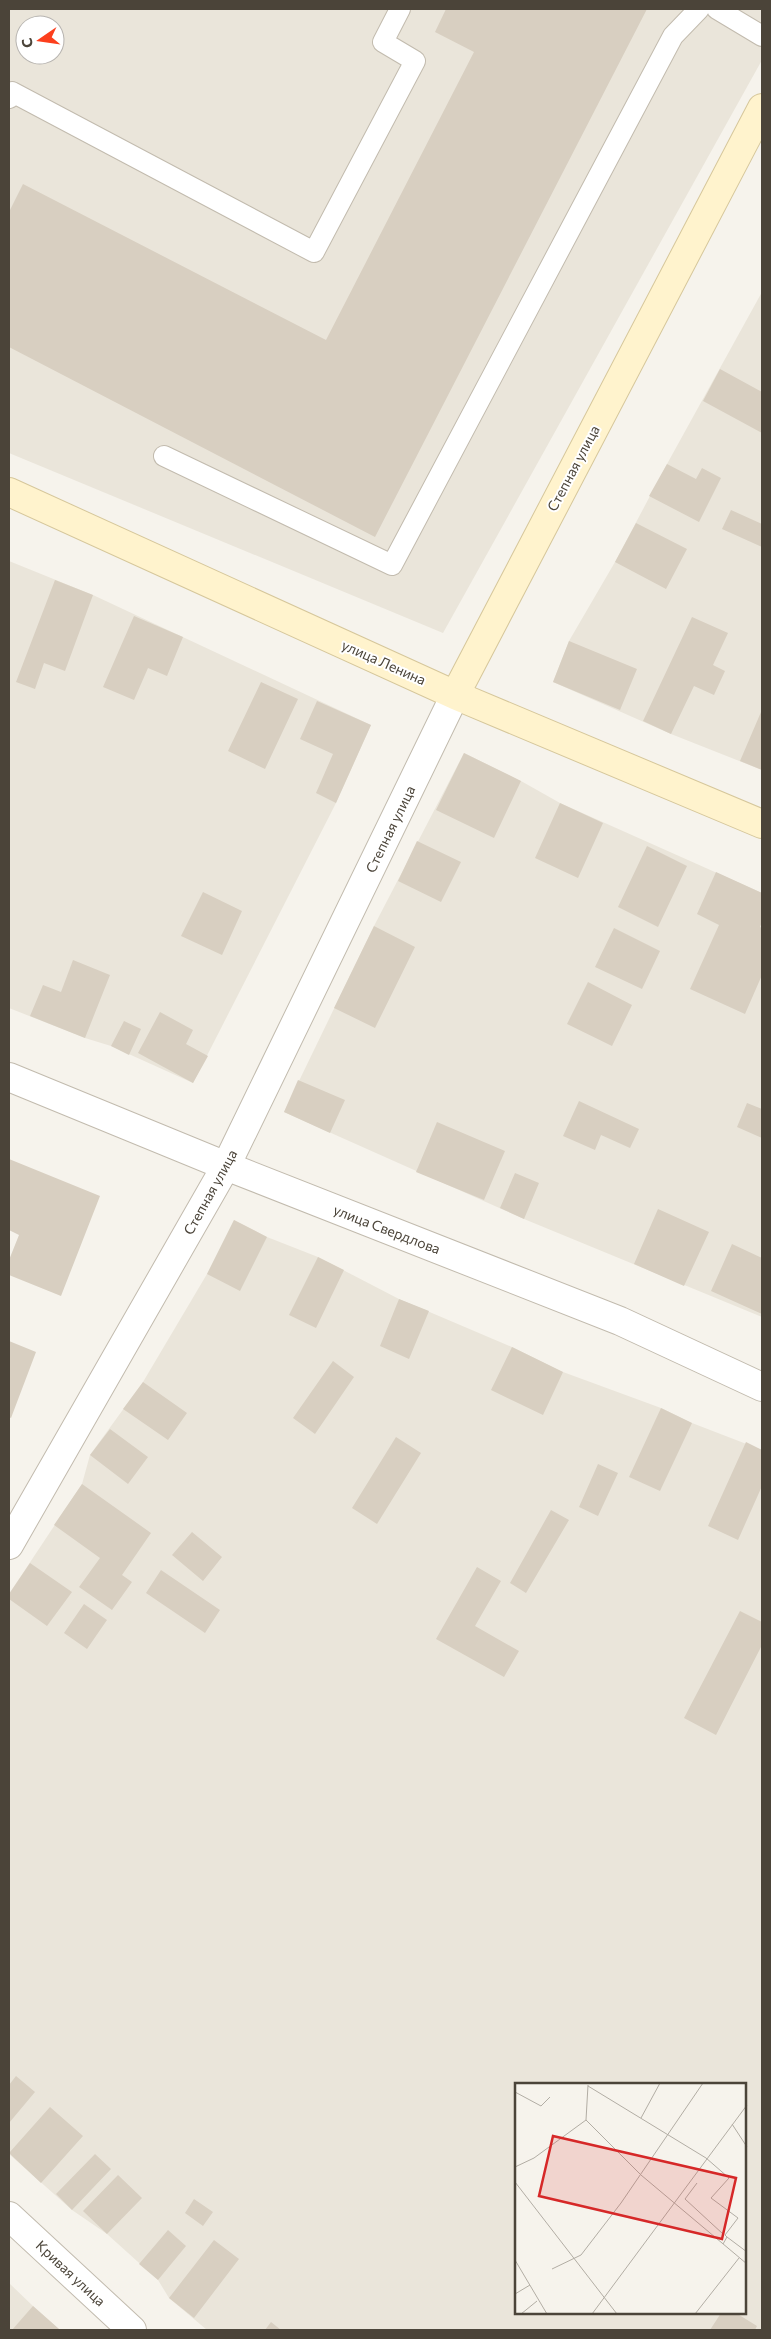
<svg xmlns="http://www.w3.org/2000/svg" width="771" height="2339" font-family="Commissioner,sans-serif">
<rect width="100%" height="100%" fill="#f6f3ec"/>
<path fill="#eae5da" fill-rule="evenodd" d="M 9,9 L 762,9 L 762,60 L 443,633 L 9,453 ZM 25,25 L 55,25 L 55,55 L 25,55 Z
M 762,292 L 762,770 L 671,734 L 553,682 L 569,641 L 615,562 L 667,464 Z
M 9,561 L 93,595 L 371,725 L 336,803 L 193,1083 L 111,1046 L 85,1038 L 9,1008 Z
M 464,753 L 521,781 L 560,803 L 762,893 L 762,1317 L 524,1219 L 284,1112 L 374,926 Z
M 234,1220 L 267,1237 L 318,1257 L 399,1299 L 512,1347 L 563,1372 L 661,1408 L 692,1423 L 762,1450 L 762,2330 L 207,2330 L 169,2298 L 158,2280 L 107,2234 L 72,2210 L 9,2154 L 9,1594 L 82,1484 L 90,1455 L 143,1382 L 207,1274 ZM 516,2084 L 745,2084 L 745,2313 L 516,2313 Z
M 9,2283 L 33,2306 L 60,2330 L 9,2330 Z"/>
<path fill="#d8cfc1" d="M 446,9 L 647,9 L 375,537 L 9,347 L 9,212 L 23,184 L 326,340 L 474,52 L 435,32 Z
M 720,369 L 762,392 L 762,433 L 703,401 Z
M 667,464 L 696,479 L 702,468 L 721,478 L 699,522 L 649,496 Z
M 731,510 L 762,524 L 762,547 L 722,529 Z
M 636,523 L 687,549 L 666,589 L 615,562 Z
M 55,580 L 93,595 L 65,671 L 44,663 L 35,689 L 16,682 Z
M 134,616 L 183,637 L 167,676 L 148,668 L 134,700 L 103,687 Z
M 692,617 L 728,633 L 713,665 L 725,671 L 714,695 L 694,686 L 671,734 L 643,721 Z
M 569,641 L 637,669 L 620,710 L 553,682 Z
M 261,682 L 298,699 L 265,769 L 228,751 Z
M 317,701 L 371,725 L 336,803 L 316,793 L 333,754 L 300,739 Z
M 761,712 L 762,713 L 762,770 L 740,761 Z
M 464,753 L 521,781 L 494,838 L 436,810 Z
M 560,803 L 603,823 L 578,878 L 535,858 Z
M 417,841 L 461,862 L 441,902 L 398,881 Z
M 647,846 L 687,866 L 658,927 L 618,907 Z
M 716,872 L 762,893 L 762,922 L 760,927 L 762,928 L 762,975 L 745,1014 L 690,989 L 719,925 L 697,914 Z
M 203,892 L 242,911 L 222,955 L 181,936 Z
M 374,926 L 415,947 L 375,1028 L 334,1008 Z
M 614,928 L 660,951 L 642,989 L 595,967 Z
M 73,960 L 110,975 L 85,1038 L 30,1016 L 43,985 L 61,992 Z
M 588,982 L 632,1005 L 612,1046 L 567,1024 Z
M 160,1012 L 193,1030 L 186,1044 L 208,1056 L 193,1083 L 138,1053 Z
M 124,1021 L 141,1029 L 129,1055 L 111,1046 Z
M 298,1080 L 345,1100 L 330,1133 L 284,1112 Z
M 579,1101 L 639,1129 L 630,1148 L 601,1135 L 595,1150 L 563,1136 Z
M 747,1103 L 762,1109 L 762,1138 L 737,1127 Z
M 437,1122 L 505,1151 L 484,1200 L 416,1172 Z
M 9,1159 L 100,1196 L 61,1296 L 9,1275 L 9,1260 L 19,1235 L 9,1230 Z
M 515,1173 L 539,1183 L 524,1219 L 500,1208 Z
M 658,1209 L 709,1232 L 684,1286 L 634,1264 Z
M 234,1220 L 267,1237 L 240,1291 L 207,1274 Z
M 732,1244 L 762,1258 L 762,1314 L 711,1291 Z
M 318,1257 L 344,1270 L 316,1328 L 289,1315 Z
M 399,1299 L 429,1311 L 409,1359 L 380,1346 Z
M 9,1341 L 36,1352 L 11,1418 L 9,1417 Z
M 512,1347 L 563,1372 L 543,1415 L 491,1390 Z
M 333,1361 L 354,1377 L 315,1434 L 293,1418 Z
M 143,1382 L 187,1413 L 168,1440 L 123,1409 Z
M 661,1408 L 692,1423 L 660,1491 L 629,1477 Z
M 110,1429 L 148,1457 L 128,1484 L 90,1455 Z
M 396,1437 L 421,1453 L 377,1524 L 352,1508 Z
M 746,1442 L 762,1450 L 762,1486 L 738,1540 L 708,1526 Z
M 598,1464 L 618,1473 L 598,1516 L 579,1507 Z
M 82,1484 L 151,1533 L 122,1575 L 132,1582 L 112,1610 L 79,1587 L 100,1558 L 54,1525 Z
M 551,1510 L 569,1520 L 526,1593 L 510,1583 Z
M 192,1532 L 222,1557 L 203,1581 L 172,1555 Z
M 30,1563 L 72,1592 L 47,1626 L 9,1599 L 9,1594 Z
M 477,1567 L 501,1581 L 475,1626 L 519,1651 L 504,1677 L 436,1639 Z
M 161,1570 L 220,1610 L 205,1633 L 146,1593 Z
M 84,1604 L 107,1620 L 87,1649 L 64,1633 Z
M 740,1611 L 762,1622 L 762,1645 L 716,1735 L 684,1718 Z
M 16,2076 L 35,2092 L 9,2123 L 9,2085 Z
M 50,2107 L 83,2136 L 41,2183 L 9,2153 Z
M 95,2154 L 111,2169 L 72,2210 L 56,2194 Z
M 118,2175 L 142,2198 L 107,2234 L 83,2211 Z
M 194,2199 L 213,2212 L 203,2226 L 185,2213 Z
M 168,2230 L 186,2246 L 158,2280 L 139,2264 Z
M 214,2240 L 239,2259 L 194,2318 L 169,2298 Z
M 33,2306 L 59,2329 L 57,2330 L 12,2330 Z
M 721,2313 L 736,2313 L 757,2326 L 755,2330 L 710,2330 Z
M 271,2322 L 281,2330 L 265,2330 Z"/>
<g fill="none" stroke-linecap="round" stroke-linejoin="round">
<defs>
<path id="lane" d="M 717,9 L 762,36
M 9,98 L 12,92 L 314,252 L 415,61 L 383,42 L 400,9
M 164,456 L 392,565 L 673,36 L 699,9"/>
<path id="street" d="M 9,1077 L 226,1166 L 620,1321 L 762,1387
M 9,1545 L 226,1166 L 455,695
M 9,2216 L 132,2330"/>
<path id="secondary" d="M 9,492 L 455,695 L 762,824
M 455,695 L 762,108"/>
</defs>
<use href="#lane" stroke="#c2bbae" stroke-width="22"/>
<use href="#street" stroke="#c2bbae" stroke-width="30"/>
<use href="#secondary" stroke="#d6c79b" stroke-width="30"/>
<use href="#lane" stroke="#fff" stroke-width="20"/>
<use href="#street" stroke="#fff" stroke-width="28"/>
<use href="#secondary" stroke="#fff3cd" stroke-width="28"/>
</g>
<g text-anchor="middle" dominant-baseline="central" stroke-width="4" stroke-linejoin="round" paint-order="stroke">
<g font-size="14" fill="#4b4439" stroke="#fff">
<text transform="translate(573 468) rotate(-62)">Степная улица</text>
<text transform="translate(384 662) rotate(24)">улица Ленина</text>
<text transform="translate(390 829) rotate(-64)">Степная улица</text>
<text transform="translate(210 1192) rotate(-61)">Степная улица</text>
<text transform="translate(387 1229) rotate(21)">улица Свердлова</text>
<text transform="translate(71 2273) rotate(43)">Кривая улица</text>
</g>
</g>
<g transform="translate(515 2083)">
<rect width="231" height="231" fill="#f6f3ec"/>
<path fill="none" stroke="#b2ada4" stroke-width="1" d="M 73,3 L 191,75 L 214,95 L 196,115 L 223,135 L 210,152 L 212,154 L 208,161M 0,9 L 26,23 L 35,14M 126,35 L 145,0M 71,37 L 126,92 L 232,181M 217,41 L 232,64M 0,84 L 19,75 L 71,37 L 73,2M 0,99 L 102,231M 182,100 L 170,116 L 208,151M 212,154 L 232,169M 0,177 L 32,231M 37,186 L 66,172 L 106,120 L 188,0M 0,211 L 15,202M 6,231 L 22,218M 77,231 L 232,22M 180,231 L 224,175"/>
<path fill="#d62828" fill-opacity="0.15" stroke="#d62828" stroke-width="2.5" d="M 38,53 L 221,95 L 207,156 L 24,113 Z"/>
<rect width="231" height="231" fill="none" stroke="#4b4439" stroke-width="2.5"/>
</g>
<rect width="771" height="2339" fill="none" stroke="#4b4439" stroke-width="20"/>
<g transform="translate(40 40) rotate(257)"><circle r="24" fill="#ffffff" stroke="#b7b4b0"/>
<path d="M0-4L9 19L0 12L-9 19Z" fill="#fc3f1d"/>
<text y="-8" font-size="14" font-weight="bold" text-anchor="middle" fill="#4b4439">С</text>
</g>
</svg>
